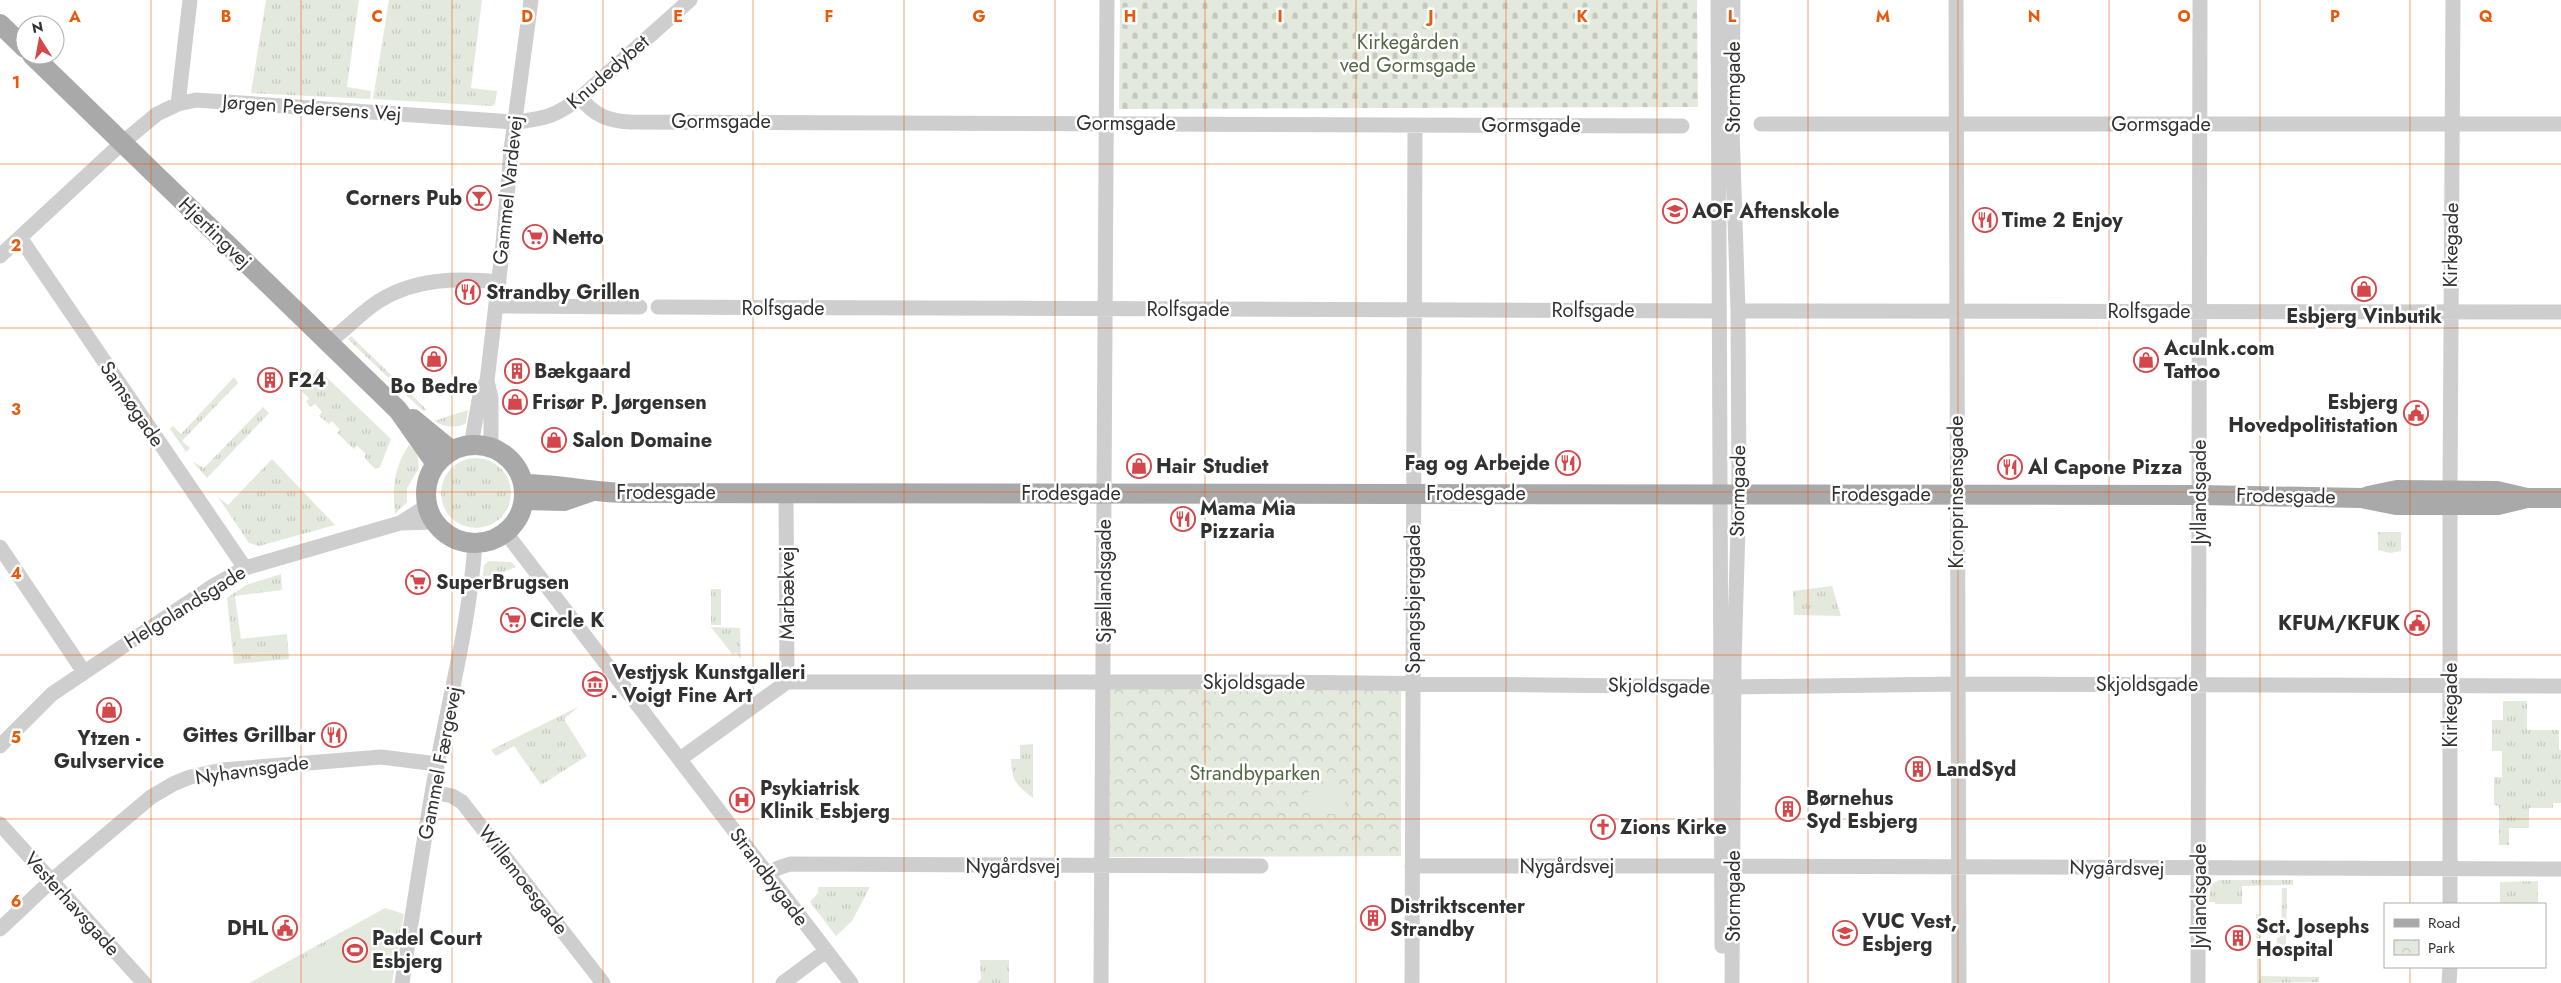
<svg xmlns="http://www.w3.org/2000/svg" width="2561" height="983" font-family="Jost,sans-serif">
<defs>
<pattern id="grass-tufts" width="24" height="20" patternUnits="userSpaceOnUse" patternTransform="scale(1.25)"><rect width="24" height="20" fill="#e4e9de"/><path d="M3 7l-1-3M5 7V3M7 7l1-3M15 17l-1-3M17 17v-4M19 17l1-3" fill="none" stroke="#c4c8bf"/></pattern>
<pattern id="cemetery-stones" width="16" height="16" patternUnits="userSpaceOnUse" patternTransform="scale(1.25)"><rect width="16" height="16" fill="#e4e9de"/><path d="M2 7V4a2 2 0 0 1 4 0v3zM10 15v-3a2 2 0 0 1 4 0v3z" fill="#c4c8bf"/></pattern>
<pattern id="park-crowns" width="20" height="18" patternUnits="userSpaceOnUse" patternTransform="scale(1.25)"><rect width="20" height="18" fill="#e4e9de"/><path d="M2 6a3 3 0 1 1 6 0M12 15a3 3 0 1 1 6 0" fill="none" stroke="#c4c8bf"/></pattern>
</defs>
<rect width="100%" height="100%" fill="#fff"/>
<path fill="url(#grass-tufts)" d="M 266,0 L 359,0 L 347,87 L 371,91 L 370,99 L 251,93 Z
M 389,0 L 482,0 L 471,88 L 497,91 L 495,104 L 492,106 L 373,99 Z
M 351,336 L 427,410 L 423,411 L 348,339 Z
M 318,369 L 391,439 L 380,467 L 375,469 L 364,457 L 366,454 L 357,446 L 354,449 L 337,433 L 340,430 L 332,421 L 329,424 L 319,416 L 322,412 L 315,404 L 311,407 L 306,402 L 309,398 L 300,390 Z
M 234,377 L 238,383 L 182,441 L 190,448 L 186,452 L 170,429 L 173,426 L 181,434 Z
M 263,407 L 269,413 L 207,478 L 193,462 L 204,468 Z
M 468,410 L 466,423 C 457,429 443,427 434,421 Z
M 409,445 L 417,453 L 419,468 L 407,488 L 407,502 L 395,514 C 392,487 394,467 409,445 Z
M441 493a35 35 0 1 1 70 0a35 35 0 1 1-70 0Z
M 272,459 L 335,525 L 259,546 L 249,543 L 218,497 L 228,505 Z
M 2378,532 L 2401,532 L 2401,551 L 2390,553 L 2378,550 Z
M 489,561 L 511,562 L 516,567 L 497,575 L 483,576 L 484,565 Z
M 281,574 L 282,590 L 235,596 L 241,639 L 287,634 L 289,659 L 234,664 L 227,598 L 246,585 Z
M 1832,586 L 1841,616 L 1794,615 L 1793,591 Z
M 711,589 L 721,589 L 721,625 L 711,625 Z
M 711,627 L 740,628 L 741,659 L 736,653 L 733,655 Z
M 2503,701 L 2527,701 L 2527,730 L 2559,730 L 2559,750 L 2561,750 L 2561,803 L 2553,803 L 2553,808 L 2529,808 L 2529,828 L 2509,828 L 2509,845 L 2499,845 L 2499,806 L 2494,805 L 2494,777 L 2502,777 L 2502,751 L 2492,751 L 2492,720 L 2503,720 Z
M 578,707 L 564,719 L 587,756 L 541,785 L 514,746 L 496,756 L 491,750 Z
M 1033,744 L 1033,798 C 1016,784 1012,782 1011,759 L 1020,759 L 1020,745 Z
M 2219,880 L 2293,880 L 2293,885 L 2242,886 L 2242,904 L 2215,904 L 2215,902 L 2209,902 L 2210,885 Z
M 2538,881 L 2538,904 L 2500,904 L 2500,882 Z
M 818,887 L 870,887 L 852,921 L 836,936 L 810,902 L 818,893 Z
M 2282,888 L 2287,888 L 2286,948 L 2297,949 L 2296,951 L 2276,950 L 2277,938 L 2281,936 Z
M 385,908 L 404,914 L 392,983 L 249,983 Z
M 2256,914 L 2260,915 L 2261,976 L 2319,977 L 2319,982 L 2257,983 Z
M 980,960 L 1009,960 L 1009,983 L 977,983 L 981,979 Z"/>
<path fill="url(#cemetery-stones)" d="M 1120,0 L 1697,0 L 1698,107 L 1119,109 Z"/>
<path fill="url(#park-crowns)" d="M 1110,689 L 1401,690 L 1401,856 L 1109,857 Z"/>
<path fill="#e4e9de" d="M 1345,785 L 1345,814 L 1309,814 L 1308,786 Z
M 375,914 L 398,920 L 387,983 L 264,983 Z"/>
<g fill="none" stroke-linecap="round" stroke-linejoin="round">
<path stroke="#cecece" stroke-width="15" d="M 1718,0 L 1722,946
M 1956,0 L 1959,983
M 580,98 C 595,115 607,121 630,122 L 1682,126
M 178,104 L 190,0
M 1761,124 L 2561,124
M 21,239 L 245,568
M 0,256 L 122,143 L 157,114 L 178,104 L 196,100 L 515,122 C 544,119 556,116 580,98 L 690,0
M 496,306 L 640,307
M 658,307 L 1718,311
M 1738,311 L 2561,312
M 328,342 C 346,330 360,313 379,301 C 415,278 458,278 499,282
M 471,445 L 480,395 L 487,381
M 491,447 L 491,398 L 487,381 L 503,244 L 511,150 L 531,0
M 2450,491 L 2453,0
M 401,523 L 434,522
M 506,533 L 851,983
M 0,547 L 84,672
M 787,682 L 1270,682 L 1721,687
M 1733,687 L 1956,684 L 2561,686
M 0,746 L 52,694 L 213,586 L 245,568 L 400,523 L 427,506
M 680,759 L 787,682 L 786,492
M 433,792 L 452,796 L 462,802 L 603,983
M 0,824 L 144,983
M 1412,866 L 1722,866
M 1733,866 L 2561,869
M 767,875 L 778,868 L 790,864 L 1261,866
M 2450,904 L 2450,505
M 0,929 L 51,881 L 151,797 L 173,784 L 190,777 L 222,770 L 381,757 L 437,764
M 402,983 C 413,910 424,837 437,765 C 451,691 470,619 475,543
M 783,983 L 826,951
M 1101,983 L 1107,0
M 1412,983 L 1415,125
M 1732,983 L 1734,663 L 1739,493 L 1738,311 L 1732,129 L 1733,0
M 2198,983 L 2200,0
M 2449,983 L 2450,967"/>
<path stroke="#a9a9a9" stroke-width="20" d="M 0,24 L 25,48
M 32,55 L 398,410 L 436,464
M 413,419 L 452,451
M426 494a49 49 0 1 1 98 0a49 49 0 1 1-98 0Z
M 524,484 C 558,484 589,492 623,493 L 2200,495 L 2361,498 L 2396,505 L 2498,505 L 2527,498
M 2368,496 L 2397,490 L 2497,491 L 2527,498 L 2561,498
M 525,500 L 564,501 L 590,492"/>
</g>
<path fill="none" stroke="#e8590c" stroke-width="1" stroke-opacity="0.55" d="M 151,0 L 151,983M 301,0 L 301,983M 452,0 L 452,983M 603,0 L 603,983M 753,0 L 753,983M 904,0 L 904,983M 1055,0 L 1055,983M 1205,0 L 1205,983M 1356,0 L 1356,983M 1506,0 L 1506,983M 1657,0 L 1657,983M 1808,0 L 1808,983M 1958,0 L 1958,983M 2109,0 L 2109,983M 2260,0 L 2260,983M 2410,0 L 2410,904M 0,164 L 2561,164M 0,328 L 2561,328M 0,492 L 2561,492M 0,655 L 2561,655M 0,819 L 2561,819M 2410,967 L 2410,983"/>
<defs>
<symbol id="bar-ring" viewBox="-11 -11 22 22"><circle r="9.5" fill="#fff" stroke="#d4484b" stroke-width="1.5"/><path d="M-6-5H6L.8 .8V4.5H3.5V6h-7V4.5H-.8V.8Z" fill="#d4484b"/></symbol>
<symbol id="school-ring" viewBox="-11 -11 22 22"><circle r="9.5" fill="#fff" stroke="#d4484b" stroke-width="1.5"/><path d="M0-5L7-2L0 1L-7-2ZM-4 1L0 2.5L4 1V4Q0 6-4 4Z" fill="#d4484b"/></symbol>
<symbol id="restaurant-ring" viewBox="-11 -11 22 22"><circle r="9.5" fill="#fff" stroke="#d4484b" stroke-width="1.5"/><path d="M-5-6h1v4h1v-4h1v4h1v-4h1v5L-1.5 .5V6h-2V.5L-5-1ZM5-6V6H3V1.5H1.5Q1.5-4 5-6Z" fill="#d4484b"/></symbol>
<symbol id="supermarket-ring" viewBox="-11 -11 22 22"><circle r="9.5" fill="#fff" stroke="#d4484b" stroke-width="1.5"/><path d="M-6-5.5h2.5l.6 2H6L4.5 2H-2.5L-4.4-4H-6ZM-1.5 3.2a1.3 1.3 0 1 0 .1 0ZM3 3.2a1.3 1.3 0 1 0 .1 0Z" fill="#d4484b"/></symbol>
<symbol id="shop-ring" viewBox="-11 -11 22 22"><circle r="9.5" fill="#fff" stroke="#d4484b" stroke-width="1.5"/><path d="M-5-2.5h2.3a2.7 3.5 0 0 1 5.4 0H5L5.5 6h-11ZM-1.5-2.5h3a1.5 2.3 0 0 0-3 0Z" fill="#d4484b"/></symbol>
<symbol id="building-ring" viewBox="-11 -11 22 22"><circle r="9.5" fill="#fff" stroke="#d4484b" stroke-width="1.5"/><path d="M-4-6H4V6H1V3H-1V6H-4ZM-2.5-4.3h1.7v1.8h-1.7ZM.8-4.3h1.7v1.8H.8ZM-2.5-1h1.7V.8h-1.7ZM.8-1h1.7V.8H.8Z" fill="#d4484b"/></symbol>
<symbol id="civic-ring" viewBox="-11 -11 22 22"><circle r="9.5" fill="#fff" stroke="#d4484b" stroke-width="1.5"/><path d="M-.6-6.5H3V-4.5H.6V-3L4-1V1h2V6H-6V1h2V-1L-.6-3ZM-1.2 2.5V6h2.4V2.5Z" fill="#d4484b"/></symbol>
<symbol id="museum-ring" viewBox="-11 -11 22 22"><circle r="9.5" fill="#fff" stroke="#d4484b" stroke-width="1.5"/><path d="M0-6L6-3V-2H-6V-3ZM-5-1h2V3h-2ZM-1-1h2V3h-2ZM3-1h2V3H3ZM-6 4H6V6H-6Z" fill="#d4484b"/></symbol>
<symbol id="hospital-ring" viewBox="-11 -11 22 22"><circle r="9.5" fill="#fff" stroke="#d4484b" stroke-width="1.5"/><path d="M-5-5h3v3.5h4V-5h3V5h-3V1.5h-4V5h-3Z" fill="#d4484b"/></symbol>
<symbol id="church-ring" viewBox="-11 -11 22 22"><circle r="9.5" fill="#fff" stroke="#d4484b" stroke-width="1.5"/><path d="M-1.2-6h2.4v3.5h3.3v2.4h-3.3V6h-2.4V-.1h-3.3v-2.4h3.3Z" fill="#d4484b"/></symbol>
<symbol id="stadium-ring" viewBox="-11 -11 22 22"><circle r="9.5" fill="#fff" stroke="#d4484b" stroke-width="1.5"/><path d="M0-5a6.5 5 0 1 0 0 10a6.5 5 0 1 0 0-10ZM-3.5-1.8h7v3.6h-7Z" fill="#d4484b"/></symbol>
</defs>
<g fill-rule="evenodd">
<use href="#bar-ring" x="465" y="184" width="28" height="28"/>
<use href="#school-ring" x="1661" y="197" width="28" height="28"/>
<use href="#restaurant-ring" x="1971" y="206" width="28" height="28"/>
<use href="#supermarket-ring" x="521" y="223" width="28" height="28"/>
<use href="#shop-ring" x="2350" y="275" width="28" height="28"/>
<use href="#restaurant-ring" x="454" y="278" width="28" height="28"/>
<use href="#shop-ring" x="420" y="345" width="28" height="28"/>
<use href="#shop-ring" x="2132" y="346" width="28" height="28"/>
<use href="#building-ring" x="503" y="357" width="28" height="28"/>
<use href="#building-ring" x="256" y="366" width="28" height="28"/>
<use href="#shop-ring" x="501" y="388" width="28" height="28"/>
<use href="#civic-ring" x="2402" y="399" width="28" height="28"/>
<use href="#shop-ring" x="540" y="426" width="28" height="28"/>
<use href="#restaurant-ring" x="1554" y="449" width="28" height="28"/>
<use href="#shop-ring" x="1125" y="452" width="28" height="28"/>
<use href="#restaurant-ring" x="1996" y="453" width="28" height="28"/>
<use href="#restaurant-ring" x="1169" y="505" width="28" height="28"/>
<use href="#supermarket-ring" x="404" y="568" width="28" height="28"/>
<use href="#supermarket-ring" x="499" y="606" width="28" height="28"/>
<use href="#civic-ring" x="2403" y="609" width="28" height="28"/>
<use href="#museum-ring" x="581" y="670" width="28" height="28"/>
<use href="#shop-ring" x="95" y="696" width="28" height="28"/>
<use href="#restaurant-ring" x="320" y="721" width="28" height="28"/>
<use href="#building-ring" x="1904" y="755" width="28" height="28"/>
<use href="#hospital-ring" x="728" y="786" width="28" height="28"/>
<use href="#building-ring" x="1774" y="795" width="28" height="28"/>
<use href="#church-ring" x="1589" y="813" width="28" height="28"/>
<use href="#building-ring" x="1359" y="904" width="28" height="28"/>
<use href="#civic-ring" x="271" y="914" width="28" height="28"/>
<use href="#school-ring" x="1831" y="919" width="28" height="28"/>
<use href="#building-ring" x="2224" y="924" width="28" height="28"/>
<use href="#stadium-ring" x="341" y="936" width="28" height="28"/>
</g>
<g text-anchor="middle" dominant-baseline="central" stroke-width="5" stroke-linejoin="round" paint-order="stroke">
<g font-size="20" fill="#526943" stroke="#fff">
<text x="1408" y="42">Kirkegården<tspan x="1408" dy="23">ved Gormsgade</tspan></text>
<text x="1255" y="773">Strandbyparken</text>
</g>
<g font-size="20" fill="#313131" stroke="#fff">
<text transform="translate(608 72) rotate(-41)">Knudedybet</text>
<text transform="translate(1733 87) rotate(-90)">Stormgade</text>
<text transform="translate(312 108) rotate(4)">Jørgen Pedersens Vej</text>
<text x="721" y="121">Gormsgade</text>
<text x="1126" y="123">Gormsgade</text>
<text x="2161" y="124">Gormsgade</text>
<text x="1531" y="125">Gormsgade</text>
<text transform="translate(508 190) rotate(-84)">Gammel Vardevej</text>
<text transform="translate(215 233) rotate(44)">Hjertingvej</text>
<text transform="translate(2451 245) rotate(-89)">Kirkegade</text>
<text x="783" y="308">Rolfsgade</text>
<text x="1188" y="309">Rolfsgade</text>
<text x="1593" y="310">Rolfsgade</text>
<text x="2149" y="311">Rolfsgade</text>
<text transform="translate(132 404) rotate(56)">Samsøgade</text>
<text transform="translate(1738 491) rotate(-89)">Stormgade</text>
<text x="666" y="492">Frodesgade</text>
<text transform="translate(1956 492) rotate(-90)">Kronprinsensgade</text>
<text transform="translate(2199 492) rotate(-90)">Jyllandsgade</text>
<text x="1071" y="493">Frodesgade</text>
<text x="1476" y="493">Frodesgade</text>
<text x="1881" y="494">Frodesgade</text>
<text transform="translate(2286 496) rotate(1)">Frodesgade</text>
<text transform="translate(1104 581) rotate(-90)">Sjællandsgade</text>
<text transform="translate(787 593) rotate(-90)">Marbækvej</text>
<text transform="translate(1413 599) rotate(-90)">Spangsbjerggade</text>
<text transform="translate(185 607) rotate(-32)">Helgolandsgade</text>
<text x="1254" y="682">Skjoldsgade</text>
<text x="2147" y="684">Skjoldsgade</text>
<text transform="translate(1659 686) rotate(1)">Skjoldsgade</text>
<text transform="translate(2450 705) rotate(-90)">Kirkegade</text>
<text transform="translate(440 763) rotate(-79)">Gammel Færgevej</text>
<text transform="translate(252 770) rotate(-8)">Nyhavnsgade</text>
<text x="1013" y="866">Nygårdsvej</text>
<text x="1567" y="866">Nygårdsvej</text>
<text transform="translate(2117 868) rotate(1)">Nygårdsvej</text>
<text transform="translate(769 877) rotate(53)">Strandbygade</text>
<text transform="translate(523 880) rotate(52)">Willemoesgade</text>
<text transform="translate(1733 896) rotate(-90)">Stormgade</text>
<text transform="translate(2199 896) rotate(-90)">Jyllandsgade</text>
<text transform="translate(72 904) rotate(48)">Vesterhavsgade</text>
</g>
<g font-size="20" font-weight="bold" fill="#313131" stroke="#fff" text-anchor="start">
<text x="462" y="198" text-anchor="end">Corners Pub</text>
<text x="1692" y="211">AOF Aftenskole</text>
<text x="2002" y="220">Time 2 Enjoy</text>
<text x="552" y="237">Netto</text>
<text x="486" y="292">Strandby Grillen</text>
<text x="2364" y="316" text-anchor="middle">Esbjerg Vinbutik</text>
<text x="2164" y="348">AcuInk.com<tspan x="2164" dy="23">Tattoo</tspan></text>
<text x="534" y="371">Bækgaard</text>
<text x="288" y="380">F24</text>
<text x="434" y="386" text-anchor="middle">Bo Bedre</text>
<text x="532" y="402">Frisør P. Jørgensen</text>
<text x="2398" y="402" text-anchor="end">Esbjerg<tspan x="2398" dy="23">Hovedpolitistation</tspan></text>
<text x="572" y="440">Salon Domaine</text>
<text x="1550" y="463" text-anchor="end">Fag og Arbejde</text>
<text x="1156" y="466">Hair Studiet</text>
<text x="2028" y="467">Al Capone Pizza</text>
<text x="1200" y="508">Mama Mia<tspan x="1200" dy="23">Pizzaria</tspan></text>
<text x="436" y="582">SuperBrugsen</text>
<text x="530" y="620">Circle K</text>
<text x="2400" y="623" text-anchor="end">KFUM/KFUK</text>
<text x="612" y="672">Vestjysk Kunstgalleri<tspan x="612" dy="23">- Voigt Fine Art</tspan></text>
<text x="316" y="735" text-anchor="end">Gittes Grillbar</text>
<text x="109" y="738" text-anchor="middle">Ytzen -<tspan x="109" dy="23">Gulvservice</tspan></text>
<text x="1936" y="769">LandSyd</text>
<text x="760" y="788">Psykiatrisk<tspan x="760" dy="23">Klinik Esbjerg</tspan></text>
<text x="1806" y="798">Børnehus<tspan x="1806" dy="23">Syd Esbjerg</tspan></text>
<text x="1620" y="827">Zions Kirke</text>
<text x="1390" y="906">Distriktscenter<tspan x="1390" dy="23">Strandby</tspan></text>
<text x="1862" y="921">VUC Vest,<tspan x="1862" dy="23">Esbjerg</tspan></text>
<text x="2256" y="926">Sct. Josephs<tspan x="2256" dy="23">Hospital</tspan></text>
<text x="268" y="928" text-anchor="end">DHL</text>
<text x="372" y="938">Padel Court<tspan x="372" dy="23">Esbjerg</tspan></text>
</g>
</g>
<g font-size="16" text-anchor="middle" font-weight="bold" fill="#e8590c" stroke="#fff" stroke-width="5" stroke-linejoin="round" paint-order="stroke">
<text x="75" y="22">A</text>
<text x="226" y="22">B</text>
<text x="377" y="22">C</text>
<text x="527" y="22">D</text>
<text x="678" y="22">E</text>
<text x="829" y="22">F</text>
<text x="979" y="22">G</text>
<text x="1130" y="22">H</text>
<text x="1280" y="22">I</text>
<text x="1431" y="22">J</text>
<text x="1582" y="22">K</text>
<text x="1732" y="22">L</text>
<text x="1883" y="22">M</text>
<text x="2034" y="22">N</text>
<text x="2184" y="22">O</text>
<text x="2335" y="22">P</text>
<text x="2486" y="22">Q</text>
<text x="16" y="88">1</text>
<text x="16" y="251">2</text>
<text x="16" y="415">3</text>
<text x="16" y="579">4</text>
<text x="16" y="743">5</text>
<text x="16" y="907">6</text>
</g>
<rect x="2384" y="903" width="162" height="65" fill="#ffffff" stroke="#adadad"/>
<rect x="2394" y="919" width="25" height="8" fill="#a9a9a9" stroke="#adadad"/>
<text x="2428" y="928" font-size="15" fill="#313131">Road</text>
<rect x="2394" y="940" width="25" height="15" fill="url(#park-crowns)" stroke="#adadad"/>
<text x="2428" y="953" font-size="15" fill="#313131">Park</text>
<g transform="translate(40 40) rotate(349)"><circle r="24" fill="#ffffff" stroke="#adadad"/>
<path d="M0-4L9 19L0 12L-9 19Z" fill="#d4484b"/>
<text y="-8" font-size="14" font-weight="bold" text-anchor="middle" fill="#313131">N</text>
</g>
</svg>
